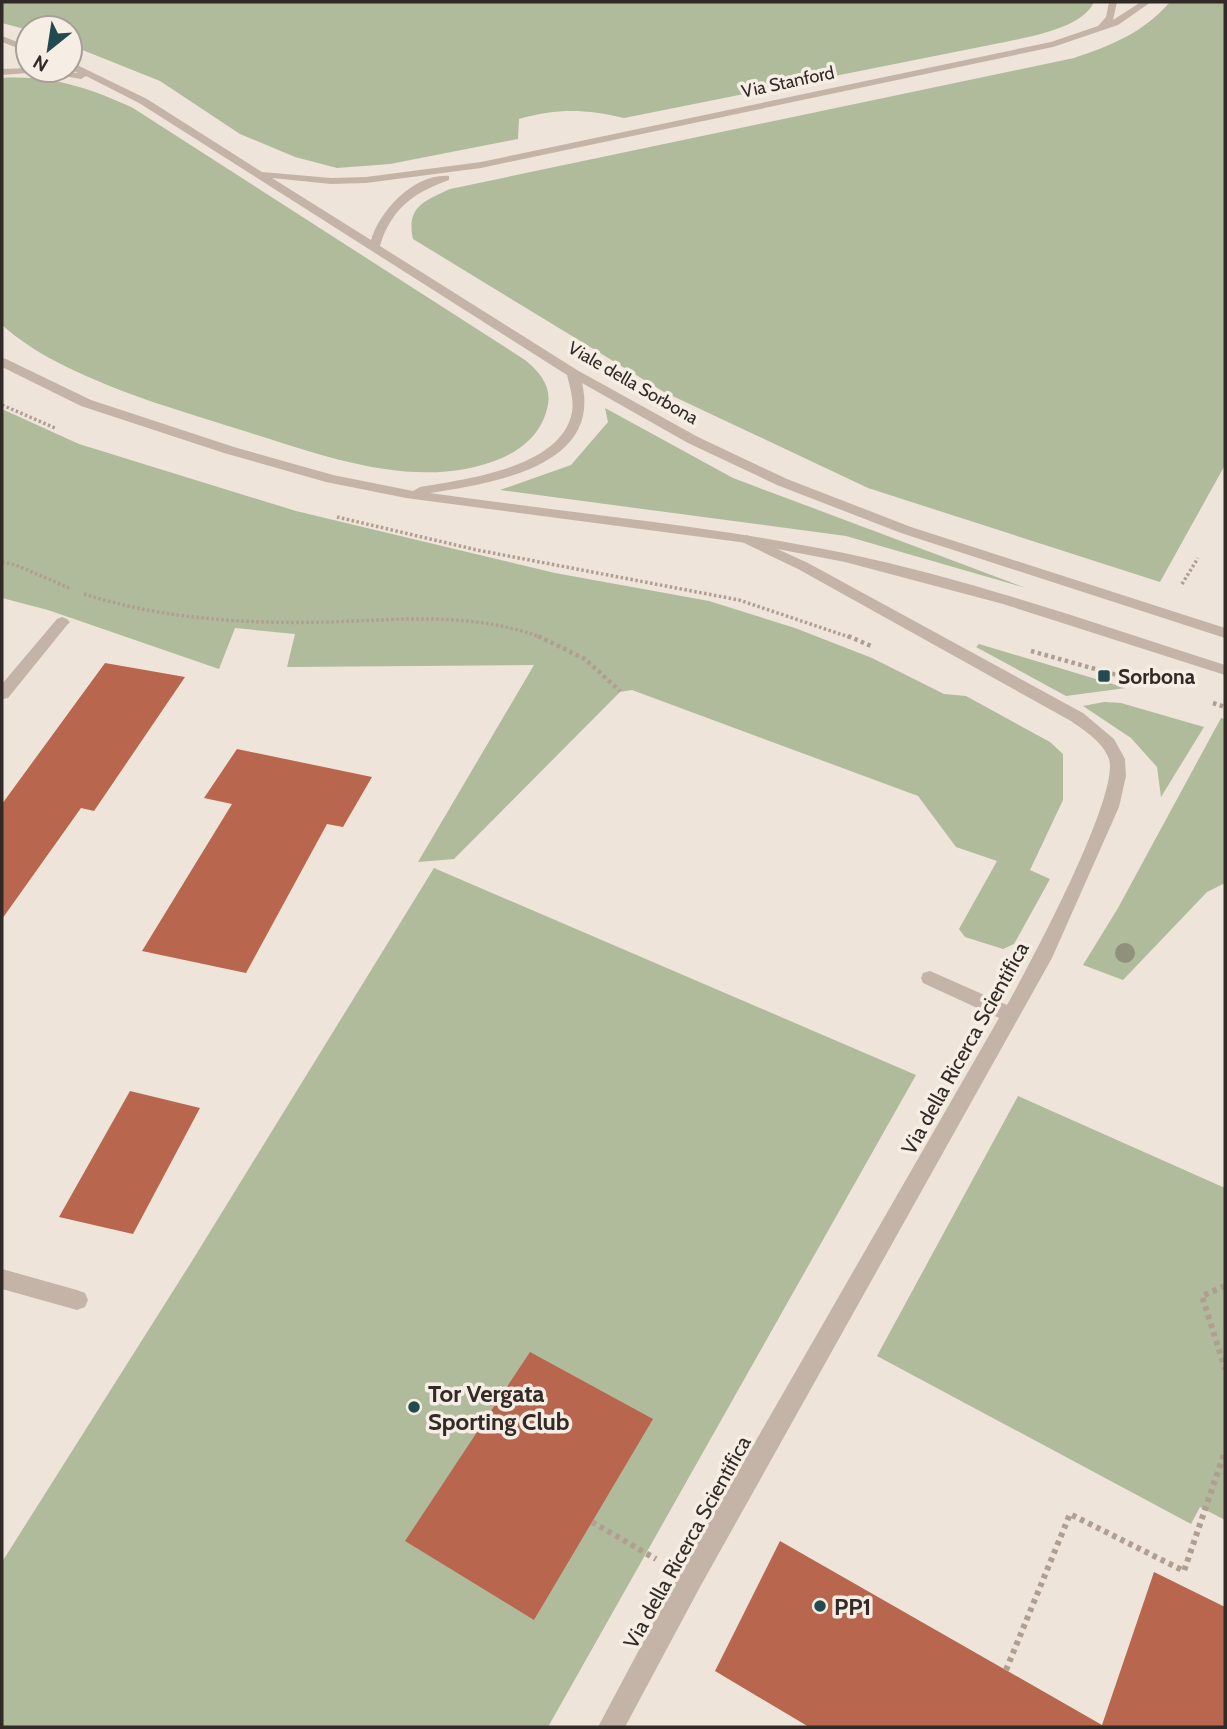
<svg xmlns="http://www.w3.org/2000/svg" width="1227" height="1729" font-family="Cabin,sans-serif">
<rect width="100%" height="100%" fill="#eee4d9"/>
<path fill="#b0bb9b" d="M 2,2 L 1094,2 C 1082,29 1027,37 1000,43 L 624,118 C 586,109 557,108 519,119 L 518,139 L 390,164 L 337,168 L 295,157 L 240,134 L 160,81 L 70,45 L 70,28 L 28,28 L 28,30 L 2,23 Z
M 1170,2 L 1225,2 L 1225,465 L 1160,582 L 868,488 L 664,392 L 413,239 C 406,207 424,201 450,189 L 1074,58 C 1112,45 1143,33 1170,2 Z
M 2,78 C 50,75 90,88 133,108 L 525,360 C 541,373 553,388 547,409 C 541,433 524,448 502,458 C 418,494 319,454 238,429 C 177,410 112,391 55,361 C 36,351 18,339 2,325 Z
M 605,408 L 733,478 L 1026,588 L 846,536 L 500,490 L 571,465 L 608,422 Z
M 2,409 L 79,444 L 296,511 L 555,573 L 709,601 L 795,628 L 872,658 L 944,694 L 966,696 L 1050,742 L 1063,754 L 1063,800 L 1030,870 L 1050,879 L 1014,944 L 1003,949 L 965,937 L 959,929 L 997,861 L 956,847 L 918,796 L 632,690 L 620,692 L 454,859 L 418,862 L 534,665 L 287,667 L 295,634 L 235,628 L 219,669 L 48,610 L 2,598 Z
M 979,644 L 1126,688 L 1066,696 L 976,647 Z
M 1104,702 L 1121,703 L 1204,727 L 1161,797 L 1157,767 L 1131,738 L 1083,706 Z
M 1221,718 L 1225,719 L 1225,883 L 1207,892 L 1123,980 L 1083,965 L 1118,908 Z
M 434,868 L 916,1075 L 548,1727 L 2,1727 L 2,1562 L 192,1261 Z
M 1018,1096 L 1225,1188 L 1225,1520 L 1200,1507 L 1191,1524 L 877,1356 Z"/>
<path fill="#b8664d" d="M 105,663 L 185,677 L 94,811 L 81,808 L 2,919 L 2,804 Z
M 237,749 L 372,777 L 343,827 L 327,824 L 246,973 L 142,951 L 232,804 L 204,798 Z
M 130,1091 L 200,1108 L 133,1234 L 59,1217 Z
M 530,1352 L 653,1419 L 534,1620 L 405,1541 Z
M 780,1541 L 1102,1725 L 1154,1572 L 1225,1607 L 1225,1727 L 809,1727 L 715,1671 Z"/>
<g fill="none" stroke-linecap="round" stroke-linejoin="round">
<path stroke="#b09e91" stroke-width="3.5" stroke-dasharray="2.5 2.5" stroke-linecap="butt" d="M 2,405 L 55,428
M 337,517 L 477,550 L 739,600 L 852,638
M 2,562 L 16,565 L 69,588
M 1182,584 L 1198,558
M 84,594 C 162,619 245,624 327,622 C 401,620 471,611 543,638"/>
<path stroke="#b09e91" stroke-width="4.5" stroke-dasharray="3.5 3.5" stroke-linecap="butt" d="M 538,636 L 585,659 L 620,691
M 848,636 L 871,646
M 1031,651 L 1131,679
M 1213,703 L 1225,707"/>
<path stroke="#b09e91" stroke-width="6" stroke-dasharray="4.5 4.5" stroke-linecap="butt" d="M 1225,1286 L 1202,1296 L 1225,1369
M 592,1522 L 656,1559
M 1006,1670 L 1070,1514 L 1184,1571 L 1225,1451"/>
<path fill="#c4b4a7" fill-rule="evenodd" d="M 747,535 L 808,563 L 1083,713 L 1114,739 L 1125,759 L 1126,776 L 1119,807 L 1052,958 L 700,1587 L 625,1727 L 598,1727 L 682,1569 L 999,1018 L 923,983 L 921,978 L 923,973 L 930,971 L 1007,1005 C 1029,966 1120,796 1109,759 C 1103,742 1085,731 1071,721 L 798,569 L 742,542 L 740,539 Z"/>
<path fill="#c4b4a7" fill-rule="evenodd" d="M 62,617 L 67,619 L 70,622 L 67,625 L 8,698 L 2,699 L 2,684 L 57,619 Z
M 2,1269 L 77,1290 L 85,1293 L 88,1300 L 85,1307 L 77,1310 L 2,1289 Z"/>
<path fill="#c4b4a7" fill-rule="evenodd" d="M 1109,2 L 1117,2 L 1113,20 L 1141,2 L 1151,2 L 1118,25 L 1053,47 L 481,168 L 366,183 L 331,184 L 272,178 L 371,240 C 380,210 415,173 449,176 L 449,180 C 413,193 391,209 380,246 L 577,370 L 698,437 L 787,479 L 911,527 L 1225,628 L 1225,638 L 901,533 L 777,485 L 688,443 L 582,383 C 602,468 490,483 430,493 C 568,513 708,525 844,553 C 973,580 1100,625 1225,665 L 1225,675 L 1003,604 L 845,562 L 747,543 L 406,498 L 326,482 L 224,453 L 81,406 L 2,367 L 2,358 L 6,359 L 91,400 L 234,447 L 333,475 L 413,491 L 420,487 C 465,479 562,468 572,412 C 574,400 570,387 567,375 L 139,103 L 86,76 L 81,79 L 40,72 L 2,75 L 2,69 L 28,68 L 28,70 L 78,73 L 70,69 L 70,62 L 73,63 L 147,99 L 262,172 L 331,178 L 366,177 L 481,162 L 1051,42 L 1098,26 L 1106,17 Z
M 2,36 L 28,46 L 28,52 L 2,42 Z"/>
</g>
<circle fill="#8f917a" cx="1125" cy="953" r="10"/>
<g fill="#214b4e" stroke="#f6eee5" stroke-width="2.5">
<rect x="1097" y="669" width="14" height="14" rx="3.5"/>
<circle cx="414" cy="1407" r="7"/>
<circle cx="820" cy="1606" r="7"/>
</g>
<g text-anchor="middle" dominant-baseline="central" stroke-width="7" stroke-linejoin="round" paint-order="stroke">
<g font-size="18" fill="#312a26" stroke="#f6eee5">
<text transform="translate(788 82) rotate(-12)">Via Stanford</text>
<text transform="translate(633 383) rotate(30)">Viale della Sorbona</text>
</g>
<g font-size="21" font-weight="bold" fill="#312a26" stroke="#f6eee5" text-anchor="start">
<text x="1118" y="676">Sorbona</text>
</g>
<g font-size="21" fill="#312a26" stroke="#f6eee5">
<text transform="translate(965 1048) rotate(-61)">Via della Ricerca Scientifica</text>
<text transform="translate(687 1542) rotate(-61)">Via della Ricerca Scientifica</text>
</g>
<g font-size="24" font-weight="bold" fill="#312a26" stroke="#f6eee5" text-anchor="start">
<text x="428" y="1393">Tor Vergata<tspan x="428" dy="28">Sporting Club</tspan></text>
<text x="834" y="1606">PP1</text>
</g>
</g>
<rect width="1227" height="1729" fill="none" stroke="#312a26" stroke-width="7"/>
<g transform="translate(49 49) rotate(210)"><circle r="33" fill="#f6eee5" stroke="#a7a099" stroke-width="2"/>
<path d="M0-5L12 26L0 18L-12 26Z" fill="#214b4e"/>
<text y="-10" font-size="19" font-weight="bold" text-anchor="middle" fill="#312a26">N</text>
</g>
</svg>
